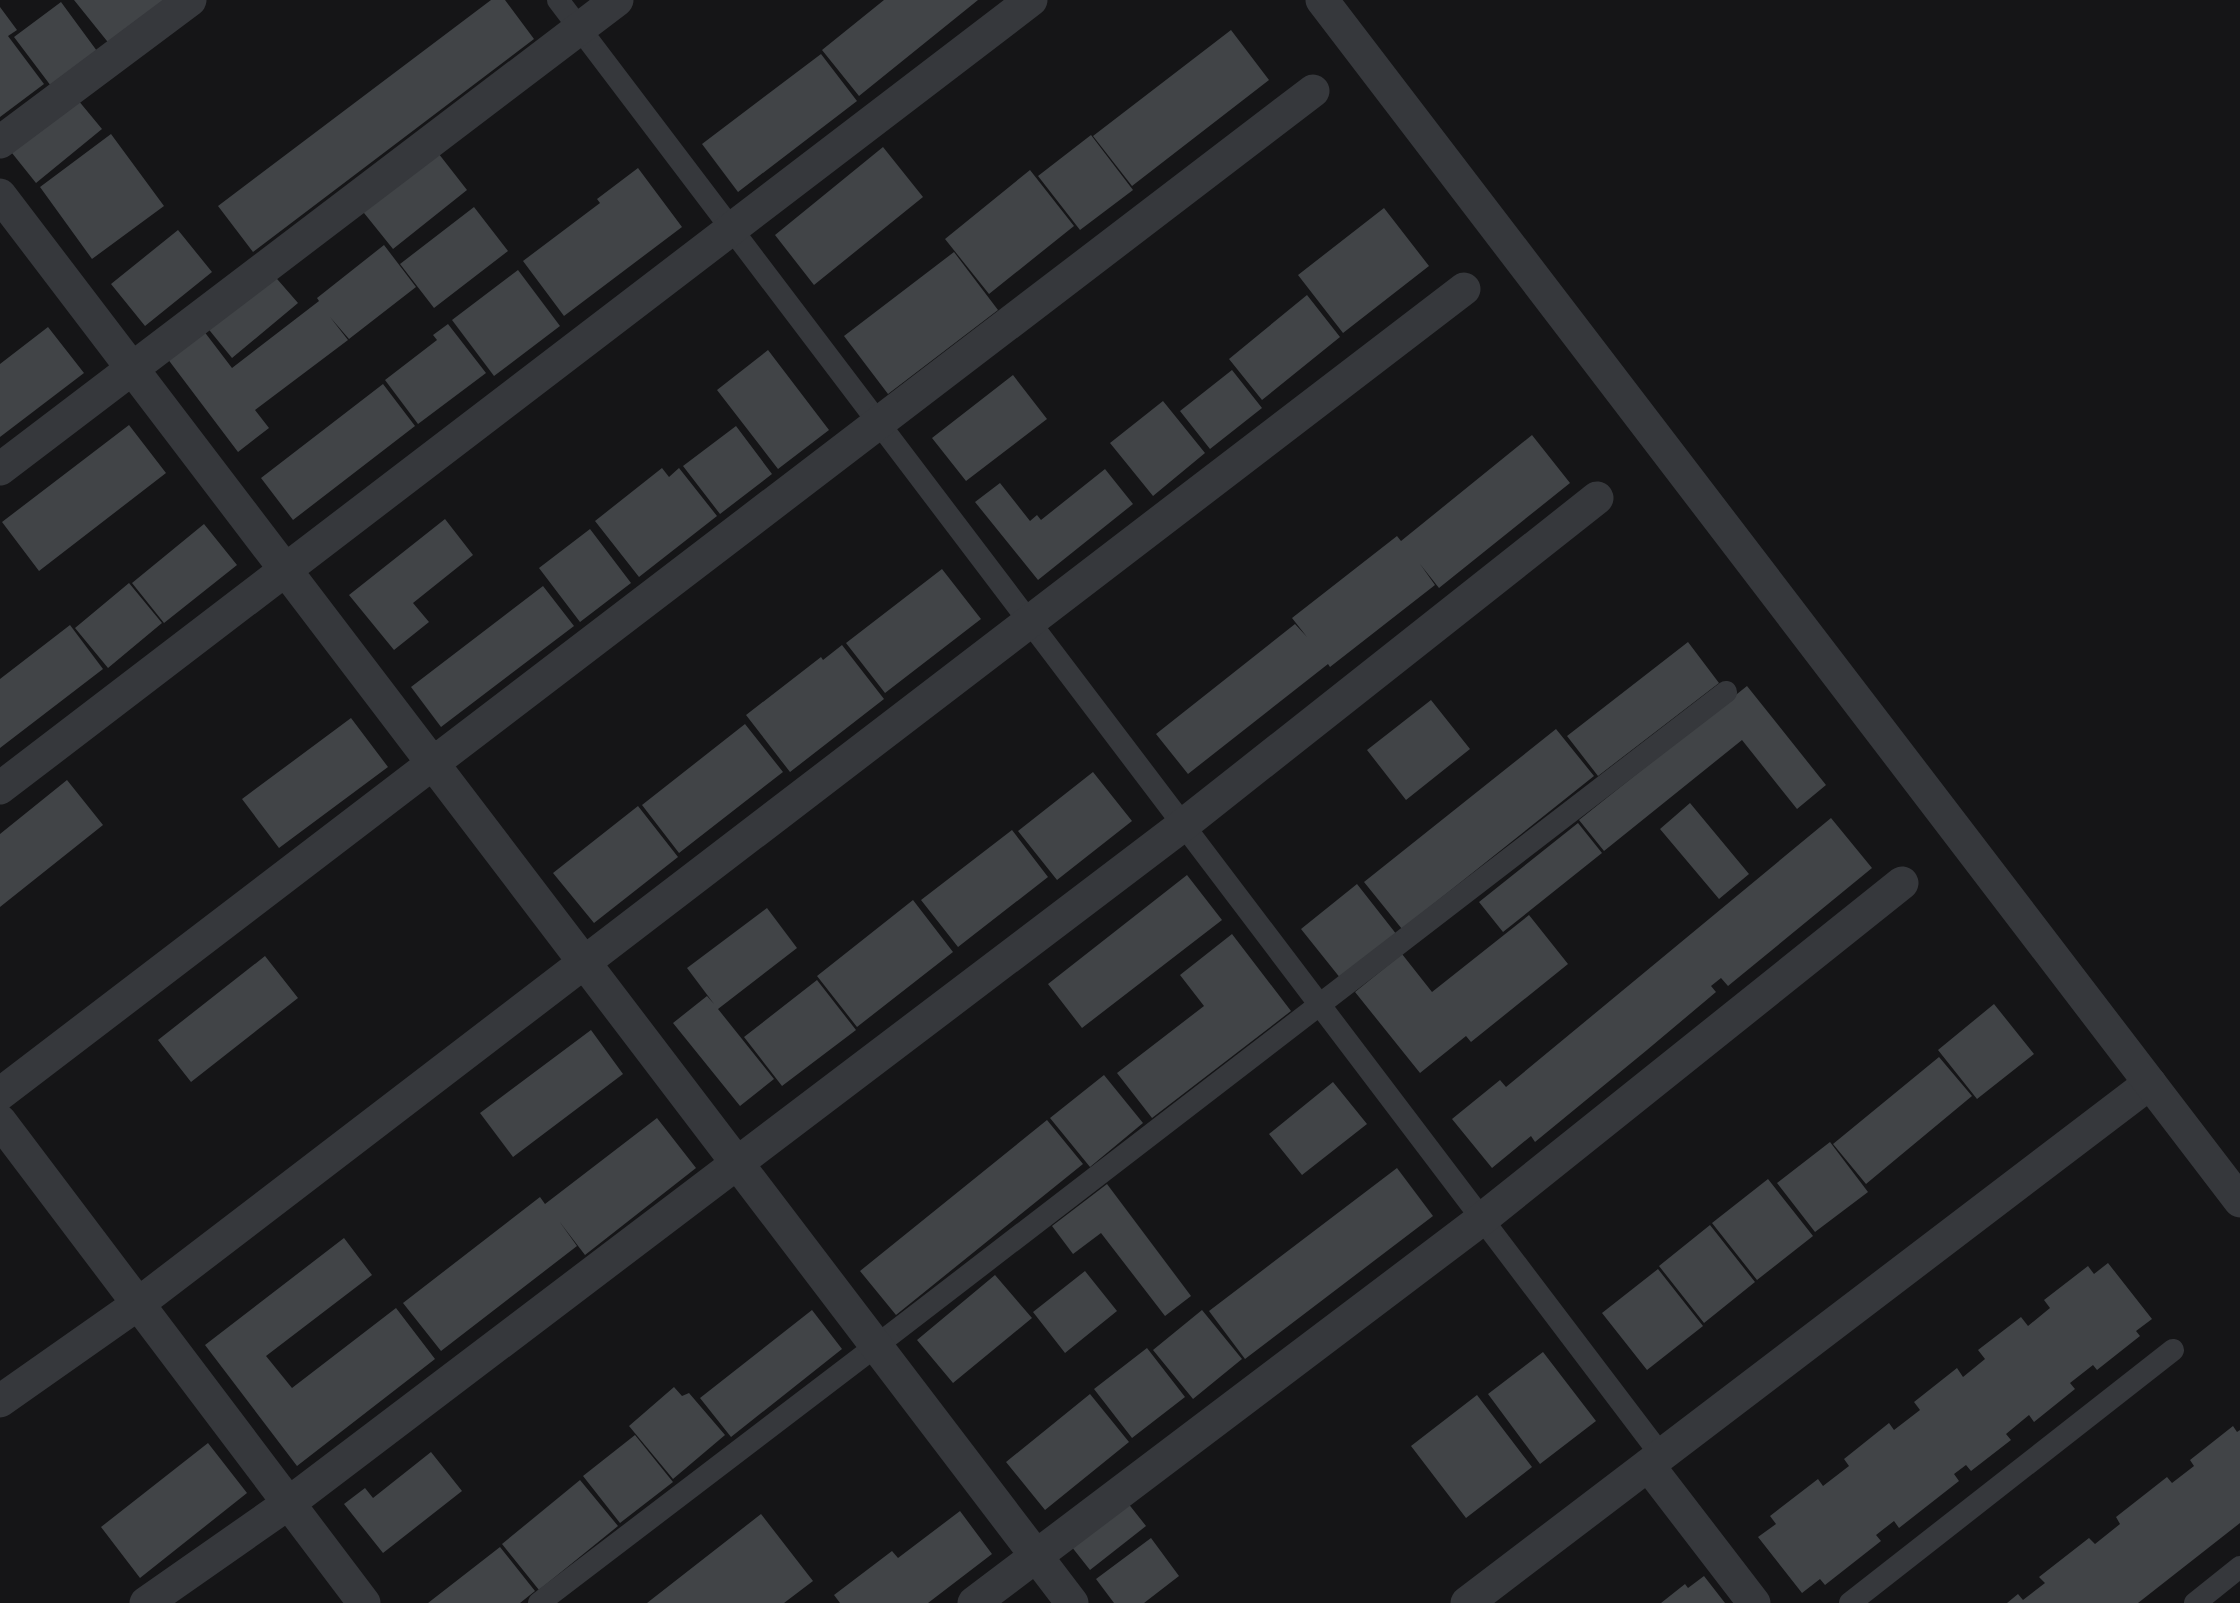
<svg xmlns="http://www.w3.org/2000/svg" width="2240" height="1603" font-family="Karla,sans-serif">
<rect width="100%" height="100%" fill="#151517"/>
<path fill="#414447" d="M 74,0 L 168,0 L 111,46 Z
M 491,0 L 505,0 L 534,39 L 253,252 L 218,206 Z
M 884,0 L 978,0 L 859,96 L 822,50 Z
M 61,2 L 97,51 L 51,86 L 14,37 Z
M 0,7 L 17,30 L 8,36 L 44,84 L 0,117 Z
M 1231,30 L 1269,80 L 1132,186 L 1093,136 Z
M 821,54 L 857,101 L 738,192 L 702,144 Z
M 73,94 L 102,129 L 36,183 L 8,148 Z
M 111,134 L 164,206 L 92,259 L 40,187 Z
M 1091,135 L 1133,190 L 1080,230 L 1038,176 Z
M 883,147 L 923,197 L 814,285 L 775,235 Z
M 435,149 L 467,190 L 393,249 L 360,208 Z
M 638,168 L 682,227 L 564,316 L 523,261 L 600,203 L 597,199 Z
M 1030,170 L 1074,226 L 989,294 L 945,239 Z
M 474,207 L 508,251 L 434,308 L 400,264 Z
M 1384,208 L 1429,266 L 1343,333 L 1298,275 Z
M 178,230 L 212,272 L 145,326 L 111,284 Z
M 384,245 L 416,287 L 349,339 L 330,317 L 348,340 L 255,410 L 269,428 L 238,452 L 164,354 L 200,326 L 232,368 L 319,301 L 317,298 Z
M 954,252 L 998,310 L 888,394 L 844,336 Z
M 518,270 L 560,326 L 494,376 L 452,320 Z
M 271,272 L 298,303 L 232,358 L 206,326 Z
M 1307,295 L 1340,337 L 1262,400 L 1229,359 Z
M 448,324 L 486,373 L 418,424 L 385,380 L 437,340 L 433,335 Z
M 48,327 L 84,373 L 0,437 L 0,364 Z
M 768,350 L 829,430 L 778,469 L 717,390 Z
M 1232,370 L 1262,408 L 1210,449 L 1180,411 Z
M 1013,375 L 1047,419 L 966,481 L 932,438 Z
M 383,384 L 415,426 L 293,520 L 261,478 Z
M 1163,401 L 1205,453 L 1153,496 L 1110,443 Z
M 129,425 L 166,473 L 39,571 L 2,522 Z
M 736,426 L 772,474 L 720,514 L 683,466 Z
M 1532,435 L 1570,483 L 1439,588 L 1420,564 L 1435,585 L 1330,667 L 1328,664 L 1188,774 L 1156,734 L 1295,624 L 1307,637 L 1292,618 L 1397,536 L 1401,541 Z
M 662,468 L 669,477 L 679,468 L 717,516 L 639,577 L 595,521 Z
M 1105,469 L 1133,504 L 1038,580 L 975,502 L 1000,483 L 1030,521 L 1037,515 L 1041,520 Z
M 445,519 L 473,555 L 413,603 L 429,622 L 394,650 L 349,595 Z
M 204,524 L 237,565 L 164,623 L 132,583 Z
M 590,529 L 631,583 L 580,622 L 539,568 Z
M 942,569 L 981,619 L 885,693 L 846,643 Z
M 129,583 L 162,623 L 108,668 L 75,628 Z
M 543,586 L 574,626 L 441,727 L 411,687 Z
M 70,625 L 103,669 L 0,748 L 0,679 Z
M 1688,642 L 1719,683 L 1598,776 L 1567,736 Z
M 842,645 L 884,699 L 790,772 L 746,715 L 821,657 L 823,660 Z
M 1747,686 L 1826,785 L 1797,809 L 1742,740 L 1604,851 L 1579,820 Z
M 1431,700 L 1470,749 L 1406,800 L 1367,750 Z
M 351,718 L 388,767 L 279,848 L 242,799 Z
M 745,724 L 783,772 L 679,853 L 642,805 Z
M 1556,729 L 1594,776 L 1402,929 L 1364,882 Z
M 1093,772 L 1132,821 L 1057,880 L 1018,831 Z
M 67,780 L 103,825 L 0,907 L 0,834 Z
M 1690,803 L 1749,874 L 1719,899 L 1660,829 Z
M 638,806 L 678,857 L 594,923 L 553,873 Z
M 1831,818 L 1872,868 L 1728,986 L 1721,978 L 1711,986 L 1716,992 L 1647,1050 L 1535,1142 L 1531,1136 L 1492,1168 L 1452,1119 L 1500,1080 L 1506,1087 Z
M 1578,823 L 1602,853 L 1503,932 L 1479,902 Z
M 1012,830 L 1048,877 L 958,947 L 921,900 Z
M 1187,875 L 1222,920 L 1082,1028 L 1048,984 Z
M 1357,884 L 1397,935 L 1341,979 L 1301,929 Z
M 913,900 L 953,952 L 857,1027 L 817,976 Z
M 767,908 L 797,948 L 718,1009 L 774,1079 L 740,1106 L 673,1023 L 707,996 L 714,1004 L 687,968 Z
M 1529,915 L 1568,964 L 1471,1042 L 1466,1036 L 1420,1073 L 1355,992 L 1402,954 L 1432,992 Z
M 1232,934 L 1291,1011 L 1152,1118 L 1117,1073 L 1204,1006 L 1180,975 Z
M 265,956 L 298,998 L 191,1082 L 158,1040 Z
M 817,980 L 856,1030 L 782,1086 L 744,1037 Z
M 1994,1004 L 2034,1054 L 1977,1099 L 1938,1050 Z
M 591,1030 L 623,1074 L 513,1157 L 480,1113 Z
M 1939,1057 L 1972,1096 L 1866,1184 L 1833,1144 Z
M 1104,1075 L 1143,1123 L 1090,1167 L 1050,1118 Z
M 1333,1082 L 1367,1124 L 1302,1175 L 1269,1134 Z
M 657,1118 L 696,1168 L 585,1255 L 559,1221 L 577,1246 L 441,1351 L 403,1303 L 540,1197 L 545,1204 Z
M 1047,1120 L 1083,1164 L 896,1315 L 860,1271 Z
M 1830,1142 L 1868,1192 L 1815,1232 L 1777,1183 Z
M 1397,1168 L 1433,1216 L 1245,1359 L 1209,1311 Z
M 1768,1179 L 1813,1236 L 1757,1280 L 1712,1223 Z
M 1107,1184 L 1191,1296 L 1165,1316 L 1101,1233 L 1073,1254 L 1052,1226 Z
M 1710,1225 L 1755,1282 L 1704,1323 L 1659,1266 Z
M 344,1238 L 372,1275 L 266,1356 L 292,1388 L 396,1308 L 435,1359 L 297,1466 L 205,1345 Z
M 2108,1263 L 2152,1319 L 2136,1331 L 2140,1336 L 2097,1370 L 2093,1365 L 2070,1383 L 2075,1389 L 2034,1422 L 2029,1415 L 2006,1434 L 2011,1440 L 1971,1471 L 1966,1465 L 1954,1474 L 1959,1481 L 1899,1528 L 1894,1521 L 1876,1535 L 1881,1541 L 1825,1585 L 1820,1579 L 1802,1593 L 1758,1537 L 1776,1524 L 1770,1516 L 1818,1479 L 1823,1486 L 1849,1466 L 1844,1459 L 1889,1423 L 1894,1430 L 1920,1410 L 1914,1402 L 1957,1368 L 1963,1377 L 1985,1359 L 1978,1350 L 2021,1317 L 2028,1326 L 2050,1308 L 2044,1300 L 2088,1266 L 2094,1274 Z
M 1658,1269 L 1703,1326 L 1647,1370 L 1602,1313 Z
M 1085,1271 L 1117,1311 L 1065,1353 L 1033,1312 Z
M 995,1275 L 1032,1318 L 953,1383 L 917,1340 Z
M 812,1310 L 842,1349 L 731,1437 L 700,1398 Z
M 1202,1310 L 1242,1359 L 1193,1399 L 1153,1350 Z
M 1147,1348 L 1185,1397 L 1132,1438 L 1094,1389 Z
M 1543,1352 L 1596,1421 L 1540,1464 L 1488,1394 Z
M 674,1387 L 682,1396 L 689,1393 L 725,1435 L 673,1479 L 629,1426 Z
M 1090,1394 L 1129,1442 L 1045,1510 L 1006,1462 Z
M 1477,1395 L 1532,1467 L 1466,1518 L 1411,1446 Z
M 2233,1426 L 2237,1432 L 2240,1430 L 2240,1523 L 2138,1603 L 2007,1603 L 2018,1594 L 2023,1600 L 2045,1583 L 2039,1577 L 2089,1538 L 2095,1544 L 2120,1524 L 2116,1517 L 2167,1477 L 2172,1483 L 2194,1466 L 2190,1460 Z
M 635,1435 L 673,1482 L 620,1523 L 583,1476 Z
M 208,1443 L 247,1493 L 140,1578 L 101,1527 Z
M 431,1452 L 462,1491 L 383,1553 L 344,1504 L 365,1488 L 373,1498 Z
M 580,1480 L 618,1526 L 539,1590 L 502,1544 Z
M 1116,1488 L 1146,1526 L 1090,1570 L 1060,1532 Z
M 960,1511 L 992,1554 L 928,1603 L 840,1603 L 834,1595 L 892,1551 L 898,1558 Z
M 761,1514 L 813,1581 L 784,1603 L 647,1603 Z
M 1151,1538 L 1179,1576 L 1144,1603 L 1114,1603 L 1096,1579 Z
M 500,1547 L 535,1591 L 520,1603 L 428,1603 Z
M 1704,1576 L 1725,1603 L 1661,1603 L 1685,1584 L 1688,1588 Z"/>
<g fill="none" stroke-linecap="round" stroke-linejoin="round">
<path stroke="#36383c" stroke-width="22" d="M 558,0 L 1661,1455
M 539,1603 L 876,1346 L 1726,692
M 1850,1603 L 2173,1350
M 2195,1603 L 2240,1567"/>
<path stroke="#36383c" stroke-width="33" d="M 0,142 L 190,0
M 0,195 L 1072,1603
M 0,469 L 617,0
M 0,788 L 1031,0
M 0,1094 L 1313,91
M 0,1121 L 364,1603
M 0,1401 L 138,1304 L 1464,289
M 1648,1465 L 1754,1603
M 146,1603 L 289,1503 L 1187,822 L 1597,498
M 974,1603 L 1482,1219 L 1902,883
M 1467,1603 L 2150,1083"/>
<path stroke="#36383c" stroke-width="33" d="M 1322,0 L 2240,1201"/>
</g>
</svg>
